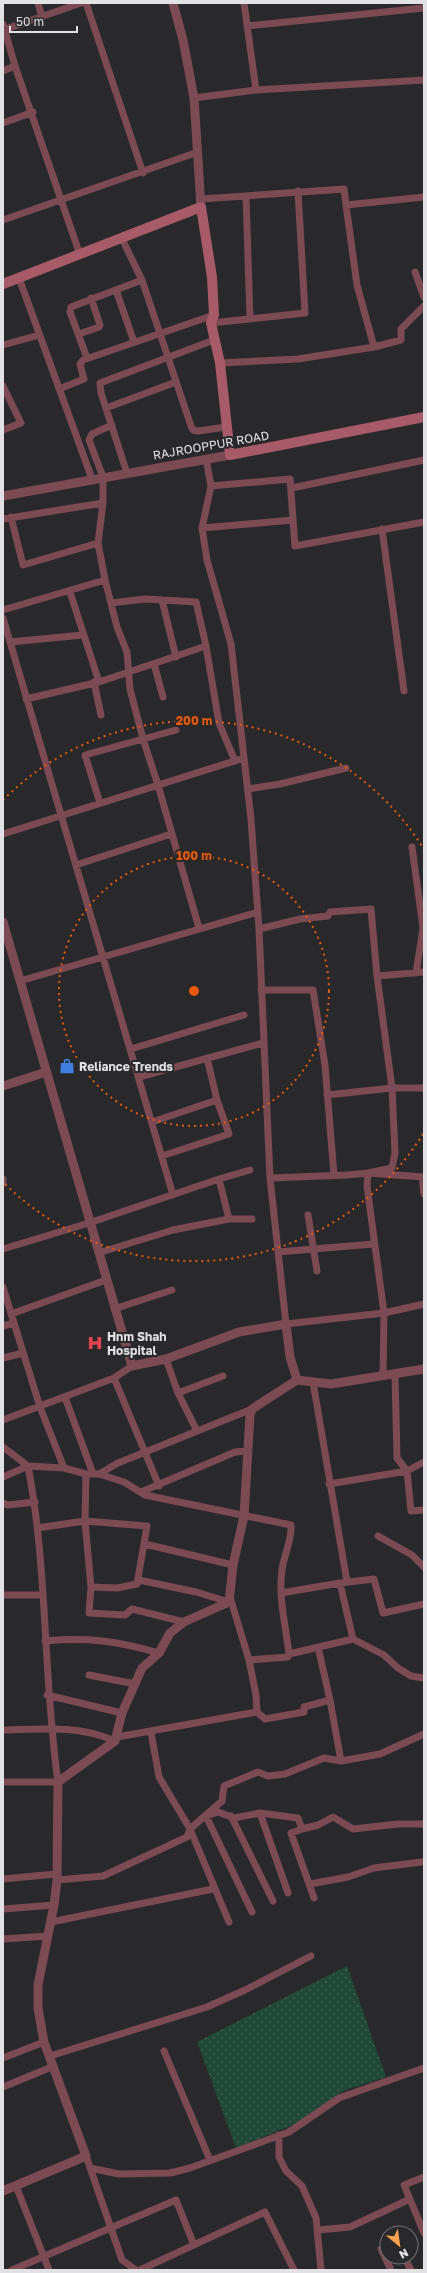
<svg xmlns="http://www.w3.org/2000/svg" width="427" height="2273" font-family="'Golos Text',sans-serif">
<defs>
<pattern id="park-dots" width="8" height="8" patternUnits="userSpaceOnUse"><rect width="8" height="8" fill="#204836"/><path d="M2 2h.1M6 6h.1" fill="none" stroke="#406253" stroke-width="1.8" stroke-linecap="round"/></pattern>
</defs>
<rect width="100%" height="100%" fill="#29292c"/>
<path fill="url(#park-dots)" d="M 347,1966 L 386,2077 L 345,2090 L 295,2124 L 236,2148 L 197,2042 Z"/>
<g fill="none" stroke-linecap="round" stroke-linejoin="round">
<path stroke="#7b4a52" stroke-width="7" d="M 38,3 L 42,17
M 86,3 L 143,173
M 244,3 L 256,90
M 3,24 L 15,66 L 80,255
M 247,26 L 424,8
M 3,30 L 81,3
M 3,71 L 15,66
M 194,98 L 256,90 L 424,80
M 3,123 L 33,112
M 246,196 L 250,319
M 201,199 L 344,189 L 346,205
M 3,220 L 198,152
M 122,239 L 142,280 L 191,426 L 193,430 L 198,431 L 226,427
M 415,272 L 424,297
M 19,278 L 92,479
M 116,290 L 134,342
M 211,323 L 305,313 L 298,191
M 79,334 L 99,327 L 100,325 L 91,298
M 3,345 L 39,335
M 374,347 L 401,340 L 401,329 L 424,306
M 87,358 L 70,312 L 71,307 L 142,280
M 220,363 L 298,359 L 374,347 L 357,285 L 346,205 L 424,197
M 3,386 L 21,423 L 3,430
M 59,389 L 84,379 L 80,364 L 83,360 L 214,315
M 106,408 L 176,382
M 112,425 L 92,434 L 89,440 L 103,477 L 103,503 L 98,543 L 105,580 L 117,627 L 127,652 L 130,689 L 143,739 L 158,785 L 199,928
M 206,459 L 211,486 L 202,528 L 207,560 L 231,644 L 251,819 L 259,929 L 270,1178 L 286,1324 L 384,1313 L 424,1304
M 127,473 L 101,393 L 100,383 L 214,340
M 211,486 L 290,479 L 295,546 L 424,522
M 292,488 L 424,460
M 11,517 L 23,565 L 98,543
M 3,519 L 103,503
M 202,528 L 293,520
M 382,529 L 404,691
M 70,592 L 99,682
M 162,600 L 176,657
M 111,603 L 145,599 L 196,602 L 206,646 L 219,723 L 235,761
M 3,610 L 105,580
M 3,618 L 173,1195
M 10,642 L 83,635
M 154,664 L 163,697
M 94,682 L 101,715
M 26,699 L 99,682 L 206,646
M 248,789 L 280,784 L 346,768
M 100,803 L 85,755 L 176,730
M 3,834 L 244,758
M 412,847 L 423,928 L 416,973
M 76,865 L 171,834
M 259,929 L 300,919 L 328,916 L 330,912 L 371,909 L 377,976 L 392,1088 L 395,1153 L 392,1168 L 368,1173 L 367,1186 L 384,1313 L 383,1376
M 377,976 L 424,972
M 20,981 L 258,912
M 261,990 L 313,990 L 325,1065 L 334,1175
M 131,1049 L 244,1015
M 139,1077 L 263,1043
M 327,1095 L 392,1088 L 424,1088
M 152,1122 L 217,1100
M 162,1156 L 229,1134 L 217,1100 L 207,1058
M 422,1177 L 424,1194
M 270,1178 L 347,1175 L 368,1173 L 424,1177
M 3,1179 L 3,1183
M 219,1179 L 250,1170
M 308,1215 L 317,1271
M 3,1249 L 89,1223 L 219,1179 L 229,1219 L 252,1219
M 278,1252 L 373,1244
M 98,1253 L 173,1230 L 229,1219
M 3,1287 L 40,1407 L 64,1468
M 114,1309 L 172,1290
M 11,1314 L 106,1280
M 3,1326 L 14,1323
M 3,1358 L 23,1353
M 166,1359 L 178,1393 L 223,1376
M 395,1374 L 397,1458 L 407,1471 L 411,1511 L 424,1510
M 114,1378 L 159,1486
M 313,1382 L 347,1582
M 178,1393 L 197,1431
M 65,1397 L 93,1474
M 3,1420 L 114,1378 L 132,1366
M 3,1447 L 28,1466 C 48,1570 43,1677 58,1782 L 3,1782
M 86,1474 L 85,1521 L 91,1587 L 89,1613 L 125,1615 L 132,1609 L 184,1622
M 99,1474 L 118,1463 L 252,1409
M 3,1477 L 28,1466 L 64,1468 L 86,1474 L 99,1474 L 124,1482 L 145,1495 L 291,1525 C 292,1541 284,1554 282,1570 C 278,1597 286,1627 289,1654
M 329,1484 L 407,1471 L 424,1462
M 141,1492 L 235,1452 L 248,1451
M 3,1503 L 8,1505 L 35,1502
M 37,1528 L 85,1521 L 147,1526 L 137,1584
M 378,1536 L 412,1555 L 424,1567
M 145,1544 L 233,1565
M 91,1587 L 117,1588 L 137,1584 L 139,1580 L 196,1592 L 229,1602
M 281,1593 L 340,1583
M 3,1595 L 42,1595
M 230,1597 L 249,1660
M 353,1639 L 340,1583 L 374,1579 L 383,1613 L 424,1604
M 45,1641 C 88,1637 117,1641 159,1653
M 318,1647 L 330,1700
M 89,1675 L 135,1684
M 47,1695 L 122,1713
M 257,1712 L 265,1719 L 304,1712 L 304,1707 L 330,1700 L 341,1761
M 3,1730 C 41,1729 79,1725 115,1741
M 151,1732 L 159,1777 L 190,1829 L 229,1922
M 117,1737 L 257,1712 L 256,1695 L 249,1660 L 288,1657 L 289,1654 L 353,1639 L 384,1655 L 398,1668 L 411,1676 L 424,1678
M 260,1813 L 288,1893
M 231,1816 L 273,1901
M 302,1829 L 318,1825 L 333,1817 L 353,1829 L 398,1824 L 424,1824
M 3,1879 L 56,1874
M 57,1880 L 103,1876 L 187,1837 L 190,1829 L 222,1801 L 224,1786 L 258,1772 L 268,1776 L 285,1774 L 324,1758 L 341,1761 L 380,1754 L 424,1734
M 310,1884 L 348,1877 L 374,1868 L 422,1862
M 3,1909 L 54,1905
M 252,1912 L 206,1816 L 218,1812 L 234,1818 L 260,1813 L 298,1818 L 302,1829 L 291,1833 L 314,1898
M 51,1922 L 213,1889
M 3,1939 L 48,1936
M 164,2051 L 210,2160
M 50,2056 L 207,2007 L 245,1990 L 311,1956
M 3,2058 L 44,2042
M 3,2087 L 54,2066
M 279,2135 L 279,2157 L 286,2171 L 302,2186 L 316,2218 L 321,2270
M 86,2156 L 122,2260 L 136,2270
M 90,2168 L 119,2174 L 170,2173 L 190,2168 L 289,2132 L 339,2098 L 424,2068
M 424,2177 L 404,2185 L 424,2233
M 16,2186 L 49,2270
M 318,2230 L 350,2227 L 410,2199
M 381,2249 L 391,2270
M 404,2257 L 411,2270
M 12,2270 L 176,2200 L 194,2245
M 140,2270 L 265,2212 L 294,2270"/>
<path stroke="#7b4a52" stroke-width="9" d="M 173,3 L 183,40 L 194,98 L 201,207
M 3,496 L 230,455
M 3,922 L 132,1366 L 166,1359 L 239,1332 L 286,1324 L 290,1357 L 297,1380 L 331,1384 L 424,1369
M 3,1086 L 46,1072
M 3,2191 L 86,2156 L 44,2042 L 38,2008 L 38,1985 L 54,1905 L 57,1880 L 58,1782 L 115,1741 L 122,1713 L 142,1668 L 159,1653 L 170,1633 L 184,1622 L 229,1602 L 233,1565 L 244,1516 L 250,1415 L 252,1409 L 297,1380"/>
<path stroke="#a75a68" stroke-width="10" d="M 3,284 L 201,207 L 212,277 L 214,315 L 211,323 L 220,363 L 230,455 L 424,417"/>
</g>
<g fill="none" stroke="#e8590c" stroke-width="2" stroke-dasharray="2 4">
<circle cx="194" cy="991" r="135"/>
<path d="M423 1134A270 270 0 0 1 3 1182M3 800A270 270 0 0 1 423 848"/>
</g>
<defs>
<symbol id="shop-bare" viewBox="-9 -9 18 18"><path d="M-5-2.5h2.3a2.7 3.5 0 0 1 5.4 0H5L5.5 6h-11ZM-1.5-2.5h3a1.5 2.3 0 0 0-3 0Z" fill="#3f7fe0" stroke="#29292c" stroke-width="2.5" paint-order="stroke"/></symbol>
<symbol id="hospital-bare" viewBox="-9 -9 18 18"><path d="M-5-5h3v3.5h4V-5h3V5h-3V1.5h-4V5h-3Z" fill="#e0444e" stroke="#29292c" stroke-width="2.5" paint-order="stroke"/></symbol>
</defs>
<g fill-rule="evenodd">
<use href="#shop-bare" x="56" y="1055" width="22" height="22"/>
<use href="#hospital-bare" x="84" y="1332" width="22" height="22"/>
</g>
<g text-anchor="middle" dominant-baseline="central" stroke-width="4" stroke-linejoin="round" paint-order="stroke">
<g font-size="12" fill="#e2e2e4" stroke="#29292c">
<text transform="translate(211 445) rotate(-10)">RAJROOPPUR ROAD</text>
</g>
<g font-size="12" font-weight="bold" fill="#e2e2e4" stroke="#29292c" text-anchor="start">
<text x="79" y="1066">Reliance Trends</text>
<text x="107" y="1336">Hnm Shah<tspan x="107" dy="14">Hospital</tspan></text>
</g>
</g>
<circle cx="194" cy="991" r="6" fill="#e8590c" stroke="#29292c" stroke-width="2"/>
<g font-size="12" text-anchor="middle" font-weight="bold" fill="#e8590c" stroke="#29292c" stroke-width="4" stroke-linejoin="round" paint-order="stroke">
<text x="194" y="725">200 m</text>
<text x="194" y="860">100 m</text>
</g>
<rect width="427" height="2273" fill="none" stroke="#e2e2e4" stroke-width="8"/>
<g transform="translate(399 2245) rotate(151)"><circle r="19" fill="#29292c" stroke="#737376"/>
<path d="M0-3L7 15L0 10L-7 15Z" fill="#f8a14a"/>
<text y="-6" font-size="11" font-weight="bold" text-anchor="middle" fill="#e2e2e4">N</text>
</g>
<path d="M10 26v6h67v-6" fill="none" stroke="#e2e2e4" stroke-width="2"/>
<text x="16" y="26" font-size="12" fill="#e2e2e4" stroke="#29292c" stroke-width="3" paint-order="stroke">50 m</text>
</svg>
